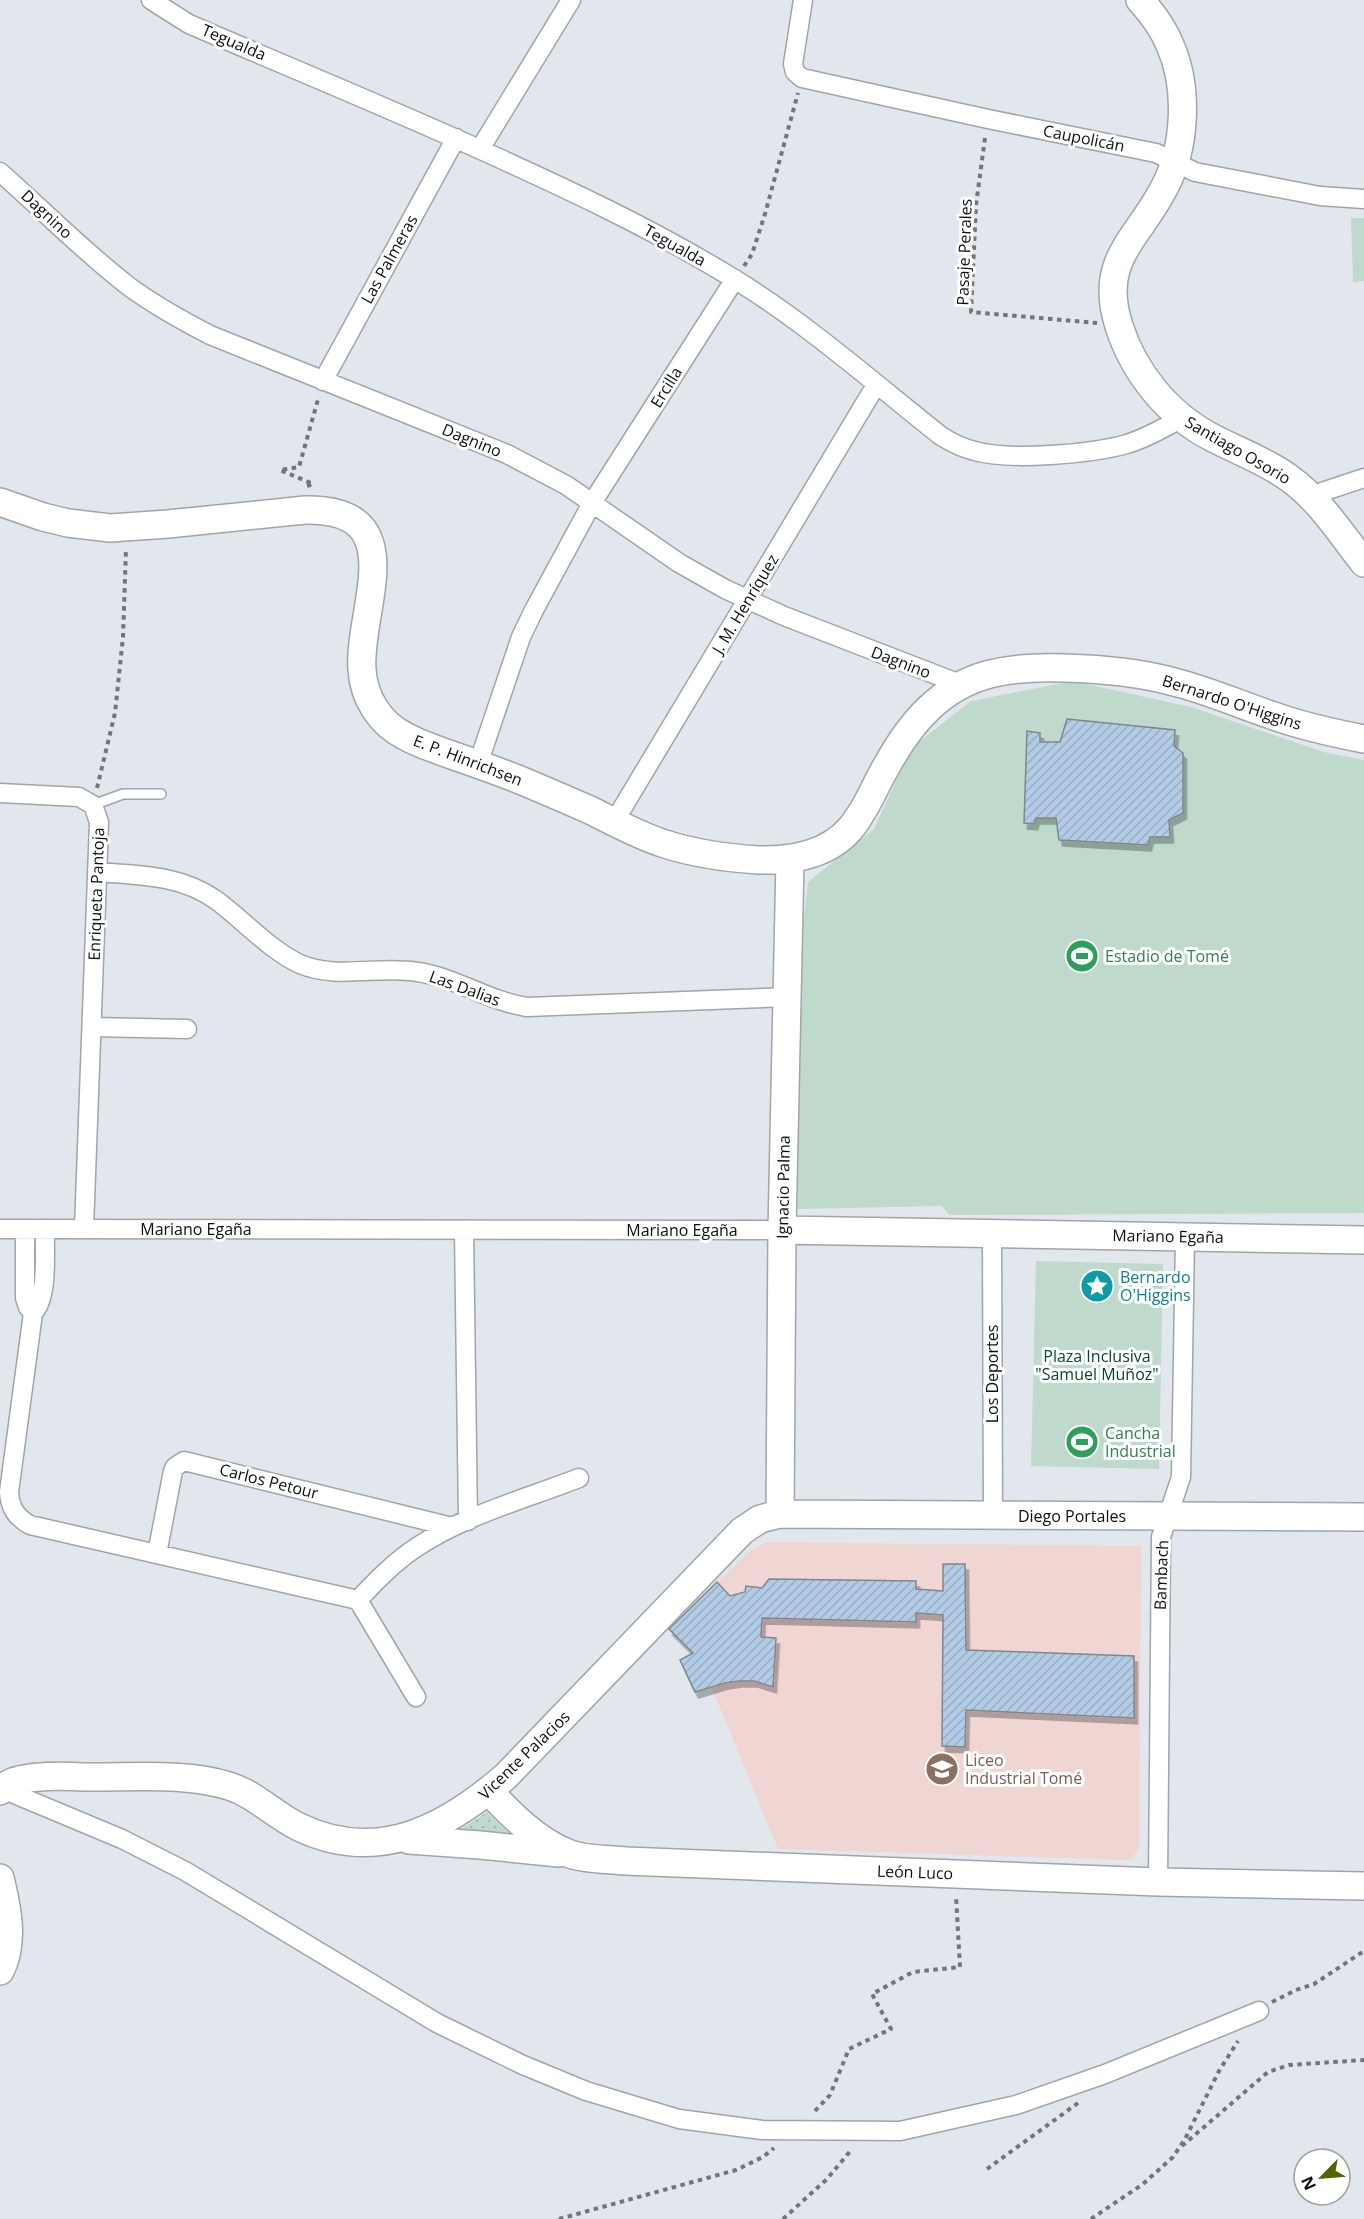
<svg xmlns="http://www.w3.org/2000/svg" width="1364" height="2219" font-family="'Open Sans',sans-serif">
<defs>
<pattern id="grass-dots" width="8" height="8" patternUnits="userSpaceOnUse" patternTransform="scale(1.5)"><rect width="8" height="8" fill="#bfdacc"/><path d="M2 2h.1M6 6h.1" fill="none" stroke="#a3baae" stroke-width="1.8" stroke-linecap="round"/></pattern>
<pattern id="building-hatch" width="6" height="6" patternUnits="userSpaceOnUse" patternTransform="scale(1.5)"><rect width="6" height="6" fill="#b2cce5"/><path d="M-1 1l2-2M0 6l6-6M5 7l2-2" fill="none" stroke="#98aec3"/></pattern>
<filter id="shadow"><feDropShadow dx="3.5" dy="6" stdDeviation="0" flood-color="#0004"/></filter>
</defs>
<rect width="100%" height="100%" fill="#e1e7ed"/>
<path fill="#f0d6d3" d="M 766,1542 L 1141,1546 L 1139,1849 L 1130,1860 L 778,1849 L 703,1667 L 693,1653 L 669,1629 L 751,1550 Z"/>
<path fill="url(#grass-dots)" d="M 487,1812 L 518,1842 L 449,1837 Z"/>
<path fill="#bfdacc" d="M 1351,218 L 1364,218 L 1364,281 L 1353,282 Z
M 1073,681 L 1191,707 L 1324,752 L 1364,760 L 1364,1213 L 949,1215 L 942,1206 L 798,1209 C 799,1100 794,990 808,882 L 874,829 L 911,748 L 971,701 Z
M 1036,1261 L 1163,1264 L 1159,1469 L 1031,1466 Z"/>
<path fill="url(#building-hatch)" stroke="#80868b" stroke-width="1.5" filter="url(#shadow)" d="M 1067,719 L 1175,730 L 1174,746 L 1183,753 L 1183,813 L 1169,820 L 1170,837 L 1150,837 L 1148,845 L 1059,840 L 1056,818 L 1036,818 L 1034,824 L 1024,823 L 1027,731 L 1040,733 L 1040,742 L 1060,742 Z
M 943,1564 L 965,1564 L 966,1650 L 1134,1656 L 1134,1718 L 966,1710 L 965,1747 L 942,1746 L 943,1615 L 916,1613 L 916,1622 L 762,1618 L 761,1637 L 776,1638 L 773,1687 L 754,1681 L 739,1681 L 725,1683 L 695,1692 L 680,1660 L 693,1653 L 669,1629 L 717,1582 L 730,1596 L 745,1592 L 746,1586 L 762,1588 L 769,1579 L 916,1581 L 916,1589 L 943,1591 Z"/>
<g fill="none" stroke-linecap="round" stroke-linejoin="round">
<defs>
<path id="lane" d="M 93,805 L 123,794 L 161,794"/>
<path id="street" d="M 151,0 L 189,24 C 286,66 384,106 481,150 C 567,189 651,228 731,277 C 804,321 874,383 941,436 C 952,443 962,448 975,451 C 1010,461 1091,454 1127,444 C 1146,438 1164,428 1182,418
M 803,0 L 793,64 L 795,72 L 802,78 L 988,119 L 1156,153 L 1195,172 L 1320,196 L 1364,199
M 480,149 L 571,0
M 0,172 C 43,210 85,253 131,288 C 156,306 183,321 210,335 L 507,454 L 566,485 L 679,563 L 725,589 L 784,616 L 960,684
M 323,381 L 456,138
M 1310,496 L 1364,478
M 478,764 L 521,637 L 534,610 L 592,503 L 735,279
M 0,793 L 79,797 L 93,805 L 99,822 L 84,1229
M 614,822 L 876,385
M 98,872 C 139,875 181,875 216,900 C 242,919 271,951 300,964 C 337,980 380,965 418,972 C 457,978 488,1001 527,1007 L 787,997
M 92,1027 L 187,1029
M 0,1229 L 782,1230
M 25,1229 L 25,1298 L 28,1307 L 33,1313
M 45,1229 C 44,1251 49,1297 33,1313 L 9,1492 C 10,1508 16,1517 30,1525 L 358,1600 L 416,1697
M 464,1230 L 468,1521
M 992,1233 L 993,1515
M 157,1554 L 173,1471 L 175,1467 L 184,1461 L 452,1527
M 358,1600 C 376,1581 394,1562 417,1547 C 465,1515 525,1499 579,1478
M 0,1788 L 122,1839 L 185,1871 L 437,2023 L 523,2065 L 586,2091 L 679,2119 L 762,2130 L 900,2131 L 1016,2105 L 1105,2074 L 1259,2011
M 1158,1882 L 1161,1537 L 1181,1477 L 1185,1237"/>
<path id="secondary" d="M 1140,0 C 1152,13 1163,28 1170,45 C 1189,88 1186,149 1163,190 C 1136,241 1098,261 1119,326 C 1134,373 1168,415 1213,438 C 1238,451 1266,461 1289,478 C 1320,500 1341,534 1364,563
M 0,502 L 43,517 L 68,523 L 110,528 L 168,524 L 305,510 C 415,508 357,610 362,670 C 363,684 367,697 375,709 C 382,720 393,730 405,736 C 417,743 430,747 443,752 C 469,761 495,770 520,780 C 544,790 567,800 590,810 C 614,822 639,836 665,844 C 696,854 727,858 759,860 C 799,861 839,852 860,815 C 870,800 877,782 886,767 C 910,723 940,687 990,674 C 1014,668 1040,667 1065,668 C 1101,669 1138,672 1174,682 C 1207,690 1238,704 1271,715 C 1301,726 1333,733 1364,739
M 782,1230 L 1364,1240
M 780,1514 L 782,1230 L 790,860
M 0,1791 C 5,1786 12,1781 19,1780 C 44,1774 72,1777 97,1777 C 138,1777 189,1773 229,1786 C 255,1794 274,1815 299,1827 C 378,1865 446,1828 506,1776 L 742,1531 L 760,1519 L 780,1514 L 1364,1517
M 489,1791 C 512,1816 538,1842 570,1854 C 587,1860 608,1859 626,1861 L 1158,1882 L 1364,1886
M 409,1840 L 480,1845 L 559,1853
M 0,1878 C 7,1907 15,1943 0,1971"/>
</defs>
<use href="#lane" stroke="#9fa5aa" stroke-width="12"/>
<use href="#street" stroke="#9fa5aa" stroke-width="21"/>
<use href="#secondary" stroke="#9fa5aa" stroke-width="30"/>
<path stroke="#72767a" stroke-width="4" stroke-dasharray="4.5 4.5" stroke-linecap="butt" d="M 985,138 L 976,205 L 971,312 L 1097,323
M 744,266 L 752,254 L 765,214 L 798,93
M 307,486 L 313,484 L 280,470 L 299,467 L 319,396
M 97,788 L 115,713 L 123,637 L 126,549
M 1272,2002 L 1296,1990 L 1314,1984 L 1364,1951
M 815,2111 L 830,2095 L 849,2049 L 891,2029 L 872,1994 L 913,1972 L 960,1967 L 956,1896
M 1182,2146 L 1268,2072 L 1289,2065 L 1364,2060
M 987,2169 L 1078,2103
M 559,2219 L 736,2170 L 763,2157 L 774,2148
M 783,2219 L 827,2179 L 852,2149
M 1091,2219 L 1143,2184 L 1173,2157 L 1185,2139 L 1219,2071 L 1238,2041"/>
<use href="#lane" stroke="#fff" stroke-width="9"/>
<use href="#street" stroke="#fff" stroke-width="18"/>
<use href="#secondary" stroke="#fff" stroke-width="27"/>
</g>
<defs>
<symbol id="stadium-disc" viewBox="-11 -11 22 22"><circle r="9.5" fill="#2e9e5b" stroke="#fff"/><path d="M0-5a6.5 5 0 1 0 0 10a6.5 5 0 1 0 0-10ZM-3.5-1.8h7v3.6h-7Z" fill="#fff"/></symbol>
<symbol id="sight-disc" viewBox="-11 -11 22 22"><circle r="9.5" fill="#0f9aa8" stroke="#fff"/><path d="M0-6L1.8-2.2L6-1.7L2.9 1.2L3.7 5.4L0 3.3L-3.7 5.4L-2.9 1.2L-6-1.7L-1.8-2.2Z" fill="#fff"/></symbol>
<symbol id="school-disc" viewBox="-11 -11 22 22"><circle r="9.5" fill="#8d6e63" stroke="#fff"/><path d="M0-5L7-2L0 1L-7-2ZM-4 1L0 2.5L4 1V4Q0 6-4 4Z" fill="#fff"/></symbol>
</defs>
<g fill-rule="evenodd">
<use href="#stadium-disc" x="1063" y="937" width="38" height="38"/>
<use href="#sight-disc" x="1078" y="1267" width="38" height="38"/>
<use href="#stadium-disc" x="1063" y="1423" width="38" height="38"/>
<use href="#school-disc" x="923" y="1750" width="38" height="38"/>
</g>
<g text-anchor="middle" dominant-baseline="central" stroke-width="6" stroke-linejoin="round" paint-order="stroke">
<g font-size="16" fill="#0d0f11" stroke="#fff">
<text transform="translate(234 42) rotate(23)">Tegualda</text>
<text transform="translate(1084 138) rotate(11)">Caupolicán</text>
<text transform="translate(47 214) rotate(43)">Dagnino</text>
<text transform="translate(675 245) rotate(29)">Tegualda</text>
<text transform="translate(964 252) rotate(-88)">Pasaje Perales</text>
<text transform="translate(389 259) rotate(-61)">Las Palmeras</text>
<text transform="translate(666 387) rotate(-58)">Ercilla</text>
<text transform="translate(472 440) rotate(22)">Dagnino</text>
<text transform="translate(1238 450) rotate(30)">Santiago Osorio</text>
<text transform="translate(745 604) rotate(-59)">J. M. Henríquez</text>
<text transform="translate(901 662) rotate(21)">Dagnino</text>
<text transform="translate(1232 702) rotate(18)">Bernardo O'Higgins</text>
<text transform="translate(468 760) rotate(21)">E. P. Hinrichsen</text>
<text transform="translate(96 894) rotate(-88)">Enriqueta Pantoja</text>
<text transform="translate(465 988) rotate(20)">Las Dalias</text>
<text transform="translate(783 1187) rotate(-89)">Ignacio Palma</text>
<text x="196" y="1229">Mariano Egaña</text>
<text x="682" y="1230">Mariano Egaña</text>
<text transform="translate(1168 1236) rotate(1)">Mariano Egaña</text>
<text transform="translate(992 1374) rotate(-90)">Los Deportes</text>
<text transform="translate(269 1481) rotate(14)">Carlos Petour</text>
<text x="1072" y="1516">Diego Portales</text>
<text transform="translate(1161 1575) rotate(-88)">Bambach</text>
<text transform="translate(524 1755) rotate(-44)">Vicente Palacios</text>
<text transform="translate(915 1872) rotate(2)">León Luco</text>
</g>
<g font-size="16" fill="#27864d" stroke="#fff" text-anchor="start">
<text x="1105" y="956">Estadio de Tomé</text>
<text x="1105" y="1433">Cancha<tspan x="1105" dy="18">Industrial</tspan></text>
</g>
<g font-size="16" fill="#0d838f" stroke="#fff" text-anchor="start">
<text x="1120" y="1277">Bernardo<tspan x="1120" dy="18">O'Higgins</tspan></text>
</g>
<g font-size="16" fill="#064830" stroke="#fff">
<text x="1097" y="1356">Plaza Inclusiva<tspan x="1097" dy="18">"Samuel Muñoz"</tspan></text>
</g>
<g font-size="16" fill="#785e54" stroke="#fff" text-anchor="start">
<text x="965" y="1760">Liceo<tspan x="965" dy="18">Industrial Tomé</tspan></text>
</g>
</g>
<g transform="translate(1322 2177) rotate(245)"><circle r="28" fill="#ffffff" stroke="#9e9fa0" stroke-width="1.5"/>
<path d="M0-4.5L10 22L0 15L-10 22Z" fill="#526207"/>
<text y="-9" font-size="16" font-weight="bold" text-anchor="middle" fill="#0d0f11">N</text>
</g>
</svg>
